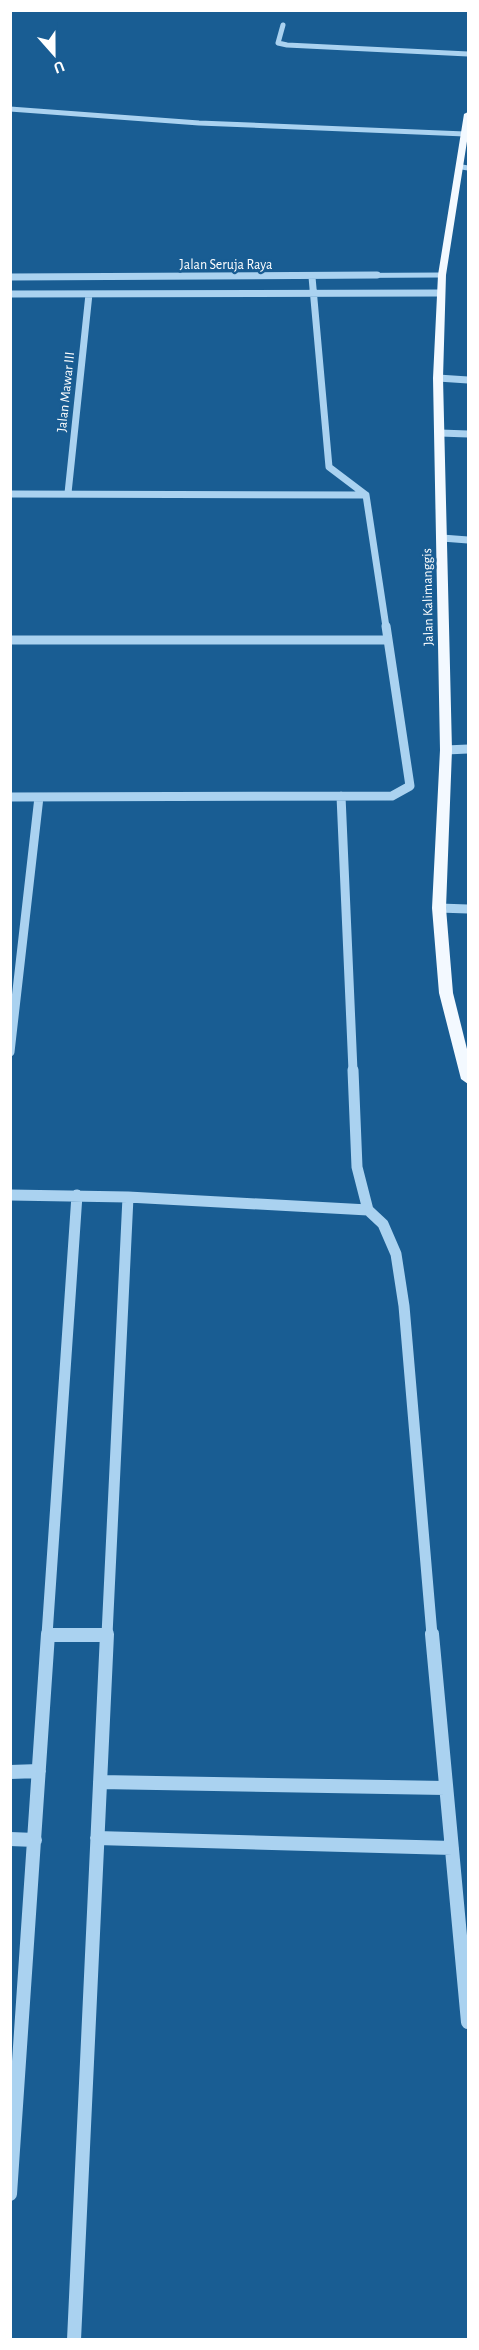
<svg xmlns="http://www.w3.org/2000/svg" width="479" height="2350" font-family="'Alegreya Sans',sans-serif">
<rect width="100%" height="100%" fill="#195d93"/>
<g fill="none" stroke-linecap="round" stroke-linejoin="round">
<path stroke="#aad2f0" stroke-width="5" d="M 283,25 L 278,43 L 287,45 L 468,54
M 10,109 L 199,123 L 465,134
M 462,167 L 468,168
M 53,277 L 442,275"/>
<path stroke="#aad2f0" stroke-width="7" d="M 10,277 L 377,275
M 312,277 L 329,467 L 366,495 L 386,627
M 10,294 L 441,293
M 438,378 L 468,380
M 440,433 L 468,434
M 68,493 L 89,294
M 10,494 L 366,495
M 442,538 L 468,540"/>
<path stroke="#aad2f0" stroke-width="9" d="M 10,640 L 388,640
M 446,750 L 468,749
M 341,796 L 353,1071
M 10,797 L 392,796 L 410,786 L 386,626
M 439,908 L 468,909
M 10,1052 L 39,797"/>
<path stroke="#aad2f0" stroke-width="11" d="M 353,1070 L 357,1167 L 368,1210 L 383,1224 L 396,1254 L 404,1306 L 432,1635
M 10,1195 L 128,1197 L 368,1210
M 47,1635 L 77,1195
M 49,1635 L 106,1635
M 107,1635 L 128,1197"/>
<path stroke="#aad2f0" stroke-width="14" d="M 432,1634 L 468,2022
M 49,1635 L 106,1635
M 10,1772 L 39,1771
M 100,1782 L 445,1788
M 97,1838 L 452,1848
M 10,1839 L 35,1840
M 10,2194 L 48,1634
M 74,2340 L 107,1634"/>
<path fill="#f3f9ff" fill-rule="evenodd" d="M 468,112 L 468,135 L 446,275 L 443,378 L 452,750 L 446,908 L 453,993 L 468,1053 L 468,1084 L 461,1079 L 439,993 L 432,908 L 440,750 L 433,378 L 438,275 L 464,114 Z"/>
</g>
<g text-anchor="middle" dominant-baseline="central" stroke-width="5" stroke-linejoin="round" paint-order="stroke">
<g font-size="14" fill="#fff" stroke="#195d93">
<text x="226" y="265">Jalan Seruja Raya</text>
<text transform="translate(66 392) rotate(-84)">Jalan Mawar III</text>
<text transform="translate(428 597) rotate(-91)">Jalan Kalimanggis</text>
</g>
</g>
<rect width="479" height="2350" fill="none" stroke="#ffffff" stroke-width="24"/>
<g transform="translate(54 54) rotate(159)" stroke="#195d93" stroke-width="4.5" paint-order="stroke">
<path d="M0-4.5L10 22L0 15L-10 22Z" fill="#ffffff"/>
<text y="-9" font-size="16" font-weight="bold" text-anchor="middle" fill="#ffffff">U</text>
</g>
</svg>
